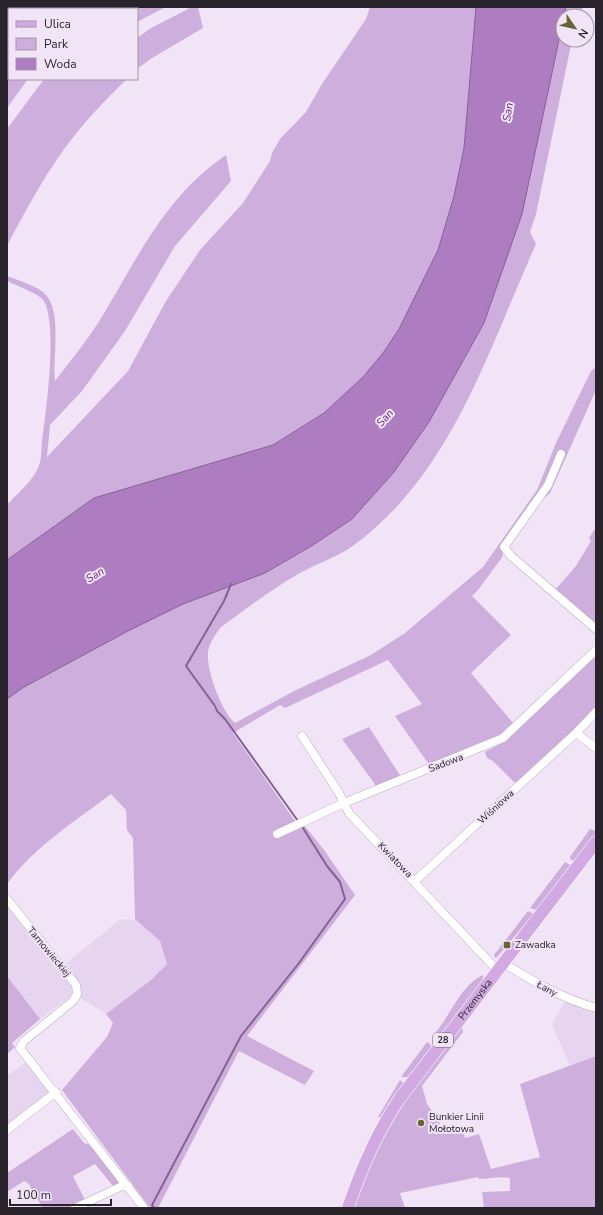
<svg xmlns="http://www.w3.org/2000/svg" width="603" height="1215" font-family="'Nunito Sans',sans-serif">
<rect width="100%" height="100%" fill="#f1e4f7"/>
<path fill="#e7d5ef" d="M 7,893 L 64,965 L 119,920 L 135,919 L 160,941 L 167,964 L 151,980 L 106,1014 L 74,994 L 40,1019 L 7,976 Z
M 564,1002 L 596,1011 L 596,1056 L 570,1065 L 552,1025 Z
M 26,1062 L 52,1092 L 7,1126 L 7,1076 Z"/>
<path fill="#ceaedc" d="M 50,7 L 101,7 L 102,9 L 105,7 L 166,7 L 137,22 L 137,9 L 48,9 Z
M 192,7 L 198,7 L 203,28 L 152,58 L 137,69 L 137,38 L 151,28 Z
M 370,7 L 476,7 L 464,148 L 454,196 L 438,250 L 399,329 L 383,353 L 363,377 L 324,413 L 273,445 L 94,498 L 7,560 L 7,502 L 9,503 C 19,492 32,481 38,468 C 42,460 41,449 42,441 C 46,410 58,327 44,301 C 40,294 15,285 7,281 L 7,276 C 17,280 37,286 44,293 C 63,309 52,359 55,381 C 72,359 89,338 103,315 C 139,255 166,196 226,155 L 231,181 L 175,246 L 125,331 L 82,391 L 50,425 L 47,457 L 128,371 L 166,301 L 200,250 L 243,203 L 270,161 L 272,153 L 280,139 L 306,112 L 322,84 L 366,19 Z
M 566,7 L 583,7 L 580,16 L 564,16 Z
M 563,18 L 563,40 L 572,40 L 536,214 L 530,232 L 536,244 C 488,350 452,473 354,545 C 338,557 318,563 300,573 C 273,588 246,609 221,627 C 216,634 209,643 208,652 C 206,670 222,713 235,723 L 294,691 L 371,655 L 405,633 L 483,567 L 537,490 L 556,443 L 591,371 L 596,367 L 596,390 L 550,493 L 543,499 L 540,494 L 502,547 L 503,556 L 478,590 L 472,596 L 511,635 L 471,673 L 513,723 L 492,742 L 430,766 L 395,716 L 422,704 L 388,660 L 285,708 L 280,705 L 233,733 L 283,804 L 295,821 L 304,825 L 324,850 L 355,895 L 247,1036 L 314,1071 L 305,1085 L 239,1051 L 158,1208 L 150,1208 L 62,1090 L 107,1037 L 113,1023 L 106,1014 L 151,980 L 167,964 L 160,941 L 135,919 L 133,838 L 127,830 L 126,810 L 111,794 C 74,822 34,847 7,884 L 7,699 L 23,687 L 128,631 L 352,519 L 394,472 L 429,422 L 484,323 Z
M 9,39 L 9,79 L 28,79 L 7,108 L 7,41 Z
M 44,79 L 127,79 C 105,100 83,123 65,148 C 43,178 24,213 7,246 L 7,129 Z
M 596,527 L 596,624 L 555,590 L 576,566 L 591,541 L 589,538 Z
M 596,654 L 596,708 L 518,783 L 514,782 L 493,761 L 487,758 L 485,752 L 502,743 Z
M 369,727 L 401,777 L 377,787 L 342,739 Z
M 590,829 L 596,831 L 596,835 L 576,861 L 571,860 L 570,857 Z
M 565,862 L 572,866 L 537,910 L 530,908 Z
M 528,911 L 534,914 L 497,957 L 495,958 L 494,955 Z
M 483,975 L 483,981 L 444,1032 L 436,1032 C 451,1014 461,985 483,975 Z
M 7,976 L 40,1019 L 12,1043 L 15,1047 L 7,1054 Z
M 457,1028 L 462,1028 L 463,1032 L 422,1086 L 427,1104 L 440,1123 L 433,1134 L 463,1130 L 465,1138 L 479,1134 L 491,1169 L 540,1157 L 520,1084 L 596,1056 L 596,1208 L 484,1208 L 482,1192 L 510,1191 L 510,1178 C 499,1176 491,1179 479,1179 L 478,1177 L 400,1193 L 405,1208 L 352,1208 L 365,1171 L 401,1103 Z
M 427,1042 L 432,1046 L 411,1074 L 408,1077 L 401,1077 Z
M 400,1080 L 404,1084 L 382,1118 L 378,1117 Z
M 73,1129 L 84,1143 L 92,1146 L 122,1182 L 113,1186 L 95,1164 L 73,1176 L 85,1200 L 68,1208 L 43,1208 L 28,1183 L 24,1181 L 7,1192 L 7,1173 Z"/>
<path fill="#ad7cc1" stroke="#856294" d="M 476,7 L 566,7 L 522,214 L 484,323 L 429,422 L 394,472 L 352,519 L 313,545 L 265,573 L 183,604 L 128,631 L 24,687 L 7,699 L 7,560 L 94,498 L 273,445 L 324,413 L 363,377 L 383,353 L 399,329 L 438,250 L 454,196 L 464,148 Z"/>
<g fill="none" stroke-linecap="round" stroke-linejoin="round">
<path stroke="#856294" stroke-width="2" d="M 231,584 L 224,601 L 186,666 L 215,706 L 217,711 L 225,719 L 298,821
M 154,1208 L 152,1205 L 241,1036 L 299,963 L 345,899 L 340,882 L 327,866 L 303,828"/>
<defs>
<path id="minor" d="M 561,454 L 548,485 L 504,547 L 511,556 L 596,629
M 576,733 L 596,712
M 302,736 L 339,793 L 344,803 L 503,738 L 596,650
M 277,834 L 344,803 L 349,813 L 497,970
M 415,881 L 576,733 L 596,748
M 7,899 L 76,985 L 77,994 L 73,1001 L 24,1041 L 20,1048 L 144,1208
M 502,962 C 534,982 559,997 596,1008
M 7,1130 L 56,1092
M 75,1208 L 122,1186 L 128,1186"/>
<g id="primary">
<path id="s1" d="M 348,1208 C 361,1169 377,1132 400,1098 L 596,842"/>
</g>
</defs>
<use href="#minor" stroke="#baadc0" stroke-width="9"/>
<use href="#primary" stroke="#fff" stroke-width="13"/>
<use href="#minor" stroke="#fff" stroke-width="8"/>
<use href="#primary" stroke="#d2aae2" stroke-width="12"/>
<defs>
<path id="rail" d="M 44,9 L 47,7
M 7,38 L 9,36"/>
</defs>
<use href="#rail" stroke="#4c464f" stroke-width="3.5"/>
<use href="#rail" stroke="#f1e4f7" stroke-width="2" stroke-dasharray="6" stroke-linecap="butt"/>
</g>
<g fill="#676431" stroke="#f1e4f7" stroke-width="1.5">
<rect x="503" y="941" width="8" height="8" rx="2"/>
<circle cx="421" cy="1123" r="4"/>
</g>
<g text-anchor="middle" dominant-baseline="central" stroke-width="4" stroke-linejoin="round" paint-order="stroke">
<rect fill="#f1e4f7" stroke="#655e68" stroke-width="1" x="433" y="1033" width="20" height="14" rx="3"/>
<g font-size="9" font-weight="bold" fill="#29242b">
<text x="443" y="1040">28</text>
</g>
<g font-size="10" fill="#29242b" stroke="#f1e4f7">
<text transform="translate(446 763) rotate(-21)">Sadowa</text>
<text transform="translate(496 807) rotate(-43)">Wiśniowa</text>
<text transform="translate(395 860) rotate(46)">Kwiatowa</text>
<text transform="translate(49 952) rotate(50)">Tarnowieckiej</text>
<text transform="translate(547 989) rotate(28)">Łany</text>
<text stroke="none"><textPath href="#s1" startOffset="246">Przemyska</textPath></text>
</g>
<g font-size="10" fill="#29242b" stroke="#f1e4f7" text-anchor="start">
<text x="515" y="945">Zawadka</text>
<text x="429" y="1117">Bunkier Linii<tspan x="429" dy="12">Mołotowa</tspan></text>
</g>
<g font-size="11" font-style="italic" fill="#64277a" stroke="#f1e4f7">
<text transform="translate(508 112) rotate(-81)">San</text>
<text transform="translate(385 418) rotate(-48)">San</text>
<text transform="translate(95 575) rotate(-31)">San</text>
</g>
</g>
<rect width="603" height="1215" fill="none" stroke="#29242b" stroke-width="16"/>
<rect x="8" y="8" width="130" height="72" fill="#f1e4f7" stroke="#a197a5"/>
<rect x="16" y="21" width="20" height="6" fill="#d2aae2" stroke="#a197a5"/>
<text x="44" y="28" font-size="12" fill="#29242b">Ulica</text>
<rect x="16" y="38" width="20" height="12" fill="#ceaedc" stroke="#a197a5"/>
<text x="44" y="48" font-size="12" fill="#29242b">Park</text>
<rect x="16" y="58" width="20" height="12" fill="#ad7cc1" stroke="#a197a5"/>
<text x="44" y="68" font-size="12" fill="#29242b">Woda</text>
<g transform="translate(575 28) rotate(124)"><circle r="19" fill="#f1e4f7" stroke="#a197a5"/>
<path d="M0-3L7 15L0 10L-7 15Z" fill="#676431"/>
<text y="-6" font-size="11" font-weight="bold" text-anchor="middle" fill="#29242b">N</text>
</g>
<path d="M10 1199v6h101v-6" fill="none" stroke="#29242b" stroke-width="2"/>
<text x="16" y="1199" font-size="12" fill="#29242b" stroke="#f1e4f7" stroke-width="3" paint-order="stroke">100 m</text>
</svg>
